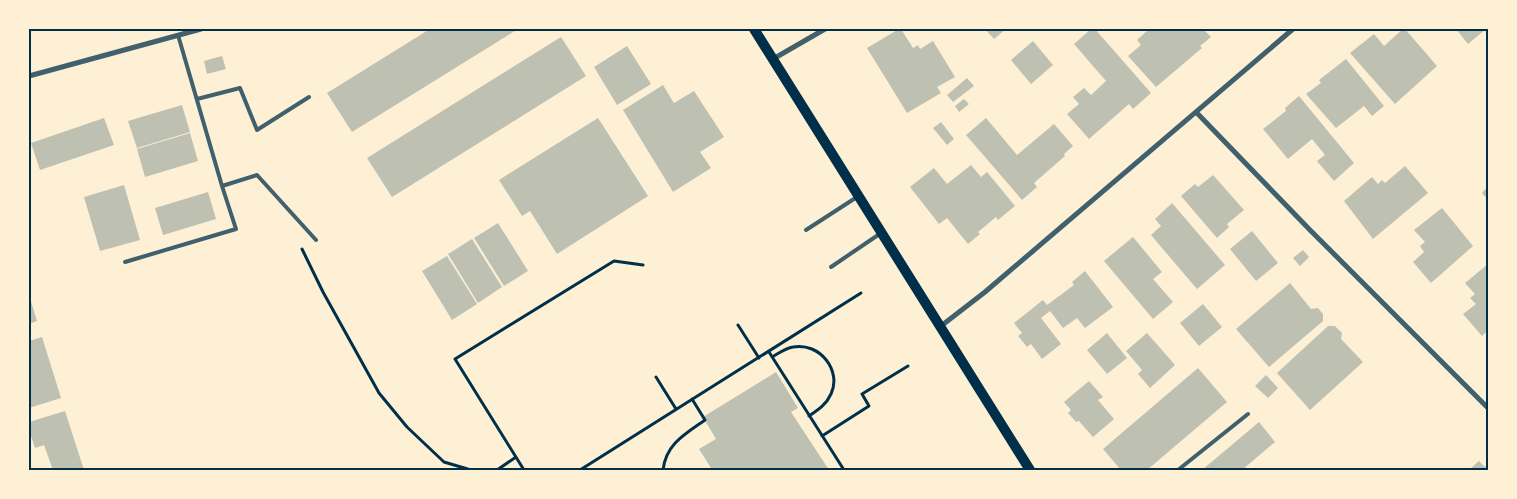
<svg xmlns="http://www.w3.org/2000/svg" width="1517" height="499" font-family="Figtree,sans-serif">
<rect width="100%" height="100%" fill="#fdf0d5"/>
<path fill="#bec0b2" d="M 430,29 L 518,29 L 352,132 L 327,93 Z
M 899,29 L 901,29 L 913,48 L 918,45 L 920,49 L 933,41 L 955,77 L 937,87 L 941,93 L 907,113 L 867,48 Z
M 985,29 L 1006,29 L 994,39 Z
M 1091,29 L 1095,29 L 1151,93 L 1133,109 L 1129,104 L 1089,139 L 1067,114 L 1079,104 L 1073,97 L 1084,88 L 1091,95 L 1106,81 L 1074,44 Z
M 1149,29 L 1167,29 L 1169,31 L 1172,29 L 1203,29 L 1211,37 L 1200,46 L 1202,48 L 1156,87 L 1128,56 L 1141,45 L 1137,40 Z
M 1403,29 L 1405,29 L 1437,66 L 1395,104 L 1350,53 L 1374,34 L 1384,46 Z
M 1456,29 L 1486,29 L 1468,44 Z
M 561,37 L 586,76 L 392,197 L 367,158 Z
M 1033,41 L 1053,65 L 1031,84 L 1011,60 Z
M 627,46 L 651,84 L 617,105 L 594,67 Z
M 222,56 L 226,69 L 207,74 L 204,61 Z
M 1346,59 L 1384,106 L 1372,116 L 1364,106 L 1336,128 L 1306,94 L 1321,83 L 1319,80 Z
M 967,78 L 974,86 L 953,102 L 947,95 Z
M 663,85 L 674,103 L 694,91 L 724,137 L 700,152 L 711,168 L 673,192 L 623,110 Z
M 1299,96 L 1354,163 L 1334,181 L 1317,161 L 1325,155 L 1312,139 L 1288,159 L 1263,129 L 1286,111 L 1285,108 Z
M 964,99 L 969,104 L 959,112 L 955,106 Z
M 182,105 L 190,132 L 137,148 L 128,121 Z
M 104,118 L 114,145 L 40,170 L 31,143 Z
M 598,118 L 648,196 L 557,254 L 530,211 L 522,216 L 499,180 Z
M 986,118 L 1017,155 L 1054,124 L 1073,146 L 1064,154 L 1065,156 L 1034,183 L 1037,187 L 1022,200 L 966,135 Z
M 941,122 L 954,139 L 947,145 L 933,128 Z
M 190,133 L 198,161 L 145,177 L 137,149 Z
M 971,165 L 981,177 L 987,172 L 1015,206 L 998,220 L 996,217 L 978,232 L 980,234 L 968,244 L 947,218 L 939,224 L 910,187 L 934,168 L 947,184 Z
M 1405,166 L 1428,193 L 1373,239 L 1344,201 L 1372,177 L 1378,184 L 1382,180 L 1385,183 Z
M 1213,175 L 1244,210 L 1227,224 L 1229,227 L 1217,238 L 1181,196 L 1195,184 L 1198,187 Z
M 124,185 L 140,240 L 100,251 L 84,197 Z
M 1488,186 L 1488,200 L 1482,193 Z
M 208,192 L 216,219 L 163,235 L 155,208 Z
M 1172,203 L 1225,265 L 1197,289 L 1151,235 L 1161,226 L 1155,219 Z
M 1442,208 L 1473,246 L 1431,283 L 1413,262 L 1424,252 L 1420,246 L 1425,242 L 1414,230 Z
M 498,223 L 528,271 L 504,286 L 474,238 Z
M 1252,231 L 1278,263 L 1256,281 L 1230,249 Z
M 1133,237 L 1162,272 L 1153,279 L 1173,302 L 1153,319 L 1104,261 Z
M 472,239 L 502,287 L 478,303 L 448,254 Z
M 1303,250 L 1309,257 L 1300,266 L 1293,258 Z
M 447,256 L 477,304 L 452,320 L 422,271 Z
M 1488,264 L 1488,330 L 1482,336 L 1463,314 L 1476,304 L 1470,298 L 1475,294 L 1465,283 Z
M 1085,271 L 1113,307 L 1085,328 L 1077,318 L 1063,328 L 1050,311 L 1041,318 L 1061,344 L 1042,359 L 1031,344 L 1027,347 L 1018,336 L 1022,333 L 1014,323 L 1043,300 L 1047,305 L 1074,285 L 1072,282 Z
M 1290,283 L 1311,309 L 1318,308 L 1323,314 L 1323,321 L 1269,367 L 1236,329 Z
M 29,295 L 37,321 L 29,324 Z
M 1203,304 L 1222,327 L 1199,346 L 1180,323 Z
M 1328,326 L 1335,326 L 1342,333 L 1341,339 L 1363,362 L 1310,410 L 1277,373 Z
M 1107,333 L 1127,358 L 1107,374 L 1087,350 Z
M 1147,333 L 1175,365 L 1150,388 L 1138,374 L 1142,370 L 1126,351 Z
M 42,337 L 61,398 L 29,408 L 29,341 Z
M 1198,368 L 1227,402 L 1147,470 L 1121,470 L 1103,449 Z
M 776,372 L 798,408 L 791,412 L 829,470 L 709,470 L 711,468 L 699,449 L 716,439 L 703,417 Z
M 1266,375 L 1278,388 L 1268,398 L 1255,386 Z
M 1089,381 L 1103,397 L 1098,400 L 1114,419 L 1093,437 L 1079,421 L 1076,422 L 1068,413 L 1071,410 L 1064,402 Z
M 65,411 L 84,470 L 53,470 L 44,445 L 35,448 L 29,430 L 29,422 Z
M 1259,422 L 1275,442 L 1242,470 L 1202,470 Z
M 1479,461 L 1485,467 L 1488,463 L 1488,470 L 1469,470 Z"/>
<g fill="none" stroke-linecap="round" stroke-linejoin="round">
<path stroke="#003049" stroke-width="3" d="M 302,249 L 323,292 L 379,393 L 407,427 L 444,462 L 471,470
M 738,325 L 759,358
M 769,352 L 844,470
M 772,357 C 779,353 786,348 793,347 C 820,342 842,371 831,394 C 826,405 818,410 809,416
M 656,377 L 676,409
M 822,436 L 869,406 L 862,394 L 908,366
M 497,470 L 516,457
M 524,470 L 455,359 L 614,261 L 643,265
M 580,470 L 861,293
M 663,470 C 666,444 685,434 705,420 L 692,399"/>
<path stroke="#3f606c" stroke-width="4" d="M 197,99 L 240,88 L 257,130 L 309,97
M 222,186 L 257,175 L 316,240
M 806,230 L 857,197
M 125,262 L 236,229 L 222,186 L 178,35
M 831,267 L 881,233
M 1178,470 L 1248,414"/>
<path stroke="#3f606c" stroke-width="5" d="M 773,59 L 825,29
M 29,76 L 201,29
M 1196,112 L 1310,230 L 1488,408
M 941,326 L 985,292 L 1293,29"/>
<path stroke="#003049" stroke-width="10" d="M 754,29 L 1030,470"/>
</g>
<rect width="1517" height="499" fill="none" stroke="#fdf0d5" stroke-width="60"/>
<rect x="30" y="30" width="1457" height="439" fill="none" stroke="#003049" stroke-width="2"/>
</svg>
